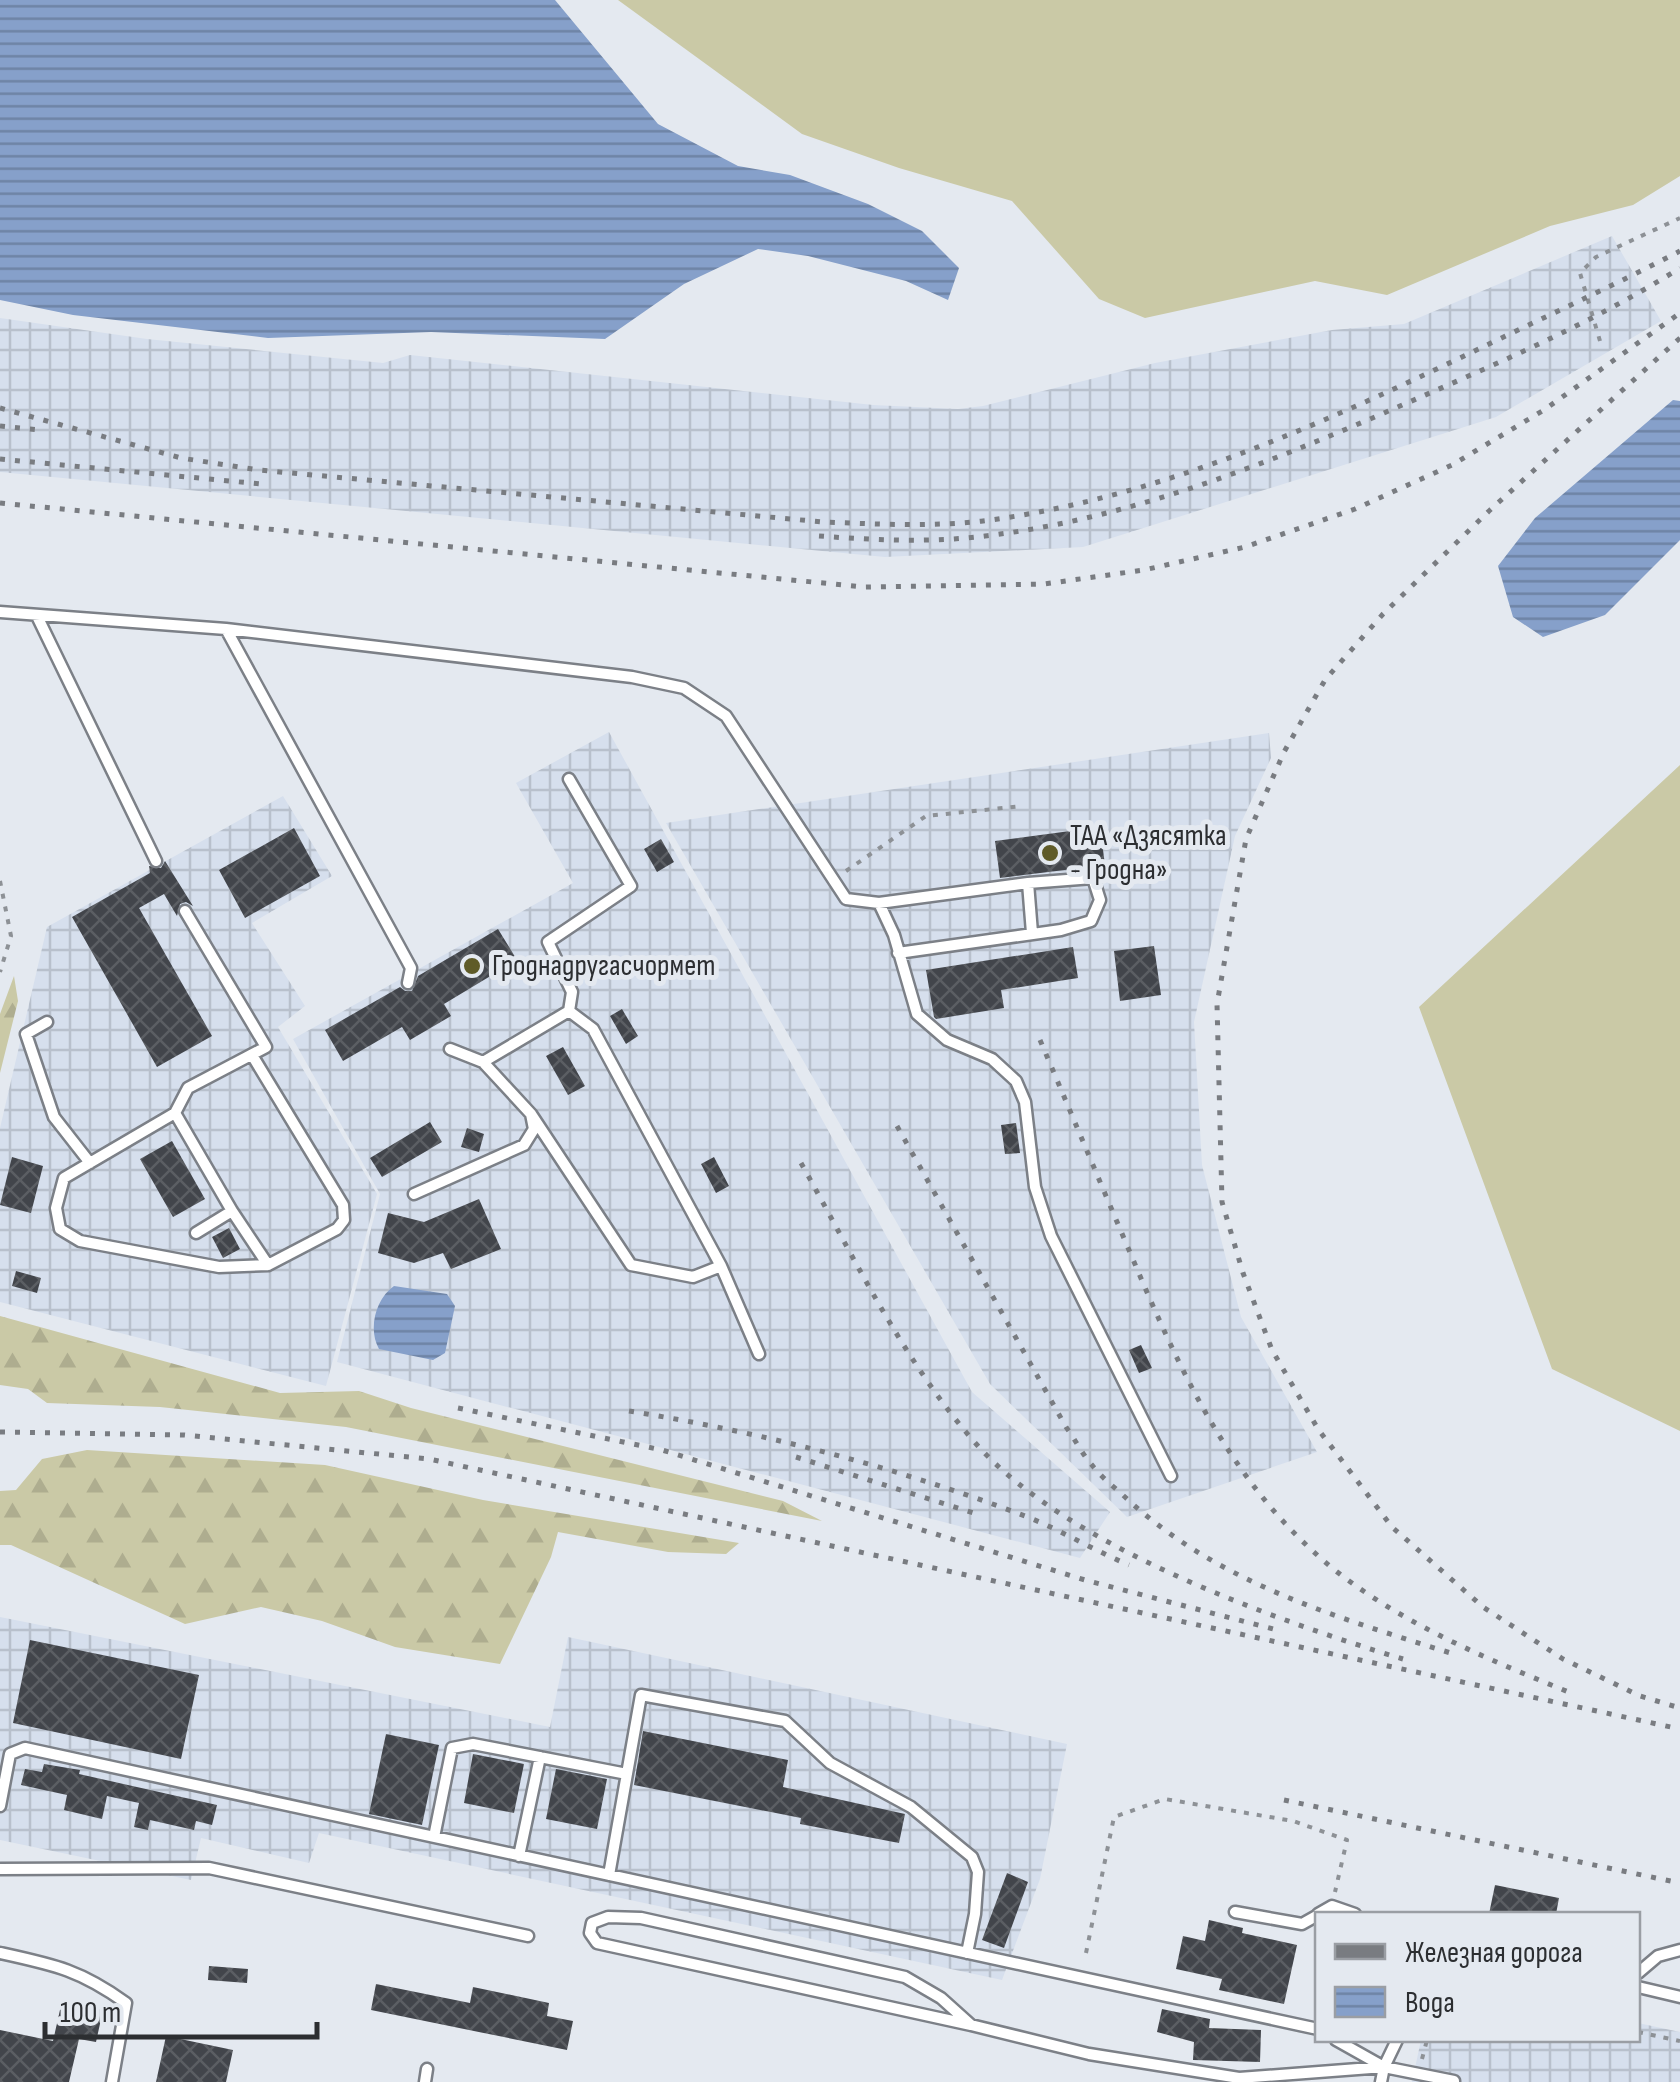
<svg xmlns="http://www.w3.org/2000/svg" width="1680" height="2082" font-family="'Sofia Sans Condensed',sans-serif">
<defs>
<pattern id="industrial-grid" width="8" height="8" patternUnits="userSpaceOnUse" patternTransform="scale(2.5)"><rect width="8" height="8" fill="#d6dfed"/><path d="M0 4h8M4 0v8" fill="none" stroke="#b8c0cc"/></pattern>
<pattern id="forest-firs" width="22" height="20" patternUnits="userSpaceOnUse" patternTransform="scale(2.5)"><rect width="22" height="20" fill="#cac9a6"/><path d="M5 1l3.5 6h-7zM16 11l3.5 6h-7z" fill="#aead8f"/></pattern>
<pattern id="water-rules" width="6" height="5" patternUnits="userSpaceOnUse" patternTransform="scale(2.5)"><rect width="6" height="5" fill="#86a0ca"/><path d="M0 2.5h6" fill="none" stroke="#6e83a5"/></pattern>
<pattern id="building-cross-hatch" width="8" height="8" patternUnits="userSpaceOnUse" patternTransform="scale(2.5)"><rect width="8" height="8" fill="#42454b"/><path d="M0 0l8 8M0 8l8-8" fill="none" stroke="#5b5e63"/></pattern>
</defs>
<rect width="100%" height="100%" fill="#e4e9f0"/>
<path fill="url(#industrial-grid)" d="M 1612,236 L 1661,321 L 1496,417 L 1083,547 L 885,557 L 0,472 L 0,318 L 147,339 L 383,363 L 410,355 L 873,405 L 958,409 L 983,406 L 1155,363 L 1332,330 L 1404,324 Z
M 609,732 L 972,1392 L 1110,1512 L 1080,1558 L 337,1362 L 380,1194 L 293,1039 L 573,883 L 516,783 Z
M 1269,733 L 1271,758 L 1235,836 L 1194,1022 L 1202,1165 L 1241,1317 L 1317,1452 L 1127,1517 L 990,1384 L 666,823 Z
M 283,796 L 332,876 L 252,923 L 305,1006 L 278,1027 L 377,1194 L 326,1386 L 0,1302 L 0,1128 L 47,927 Z
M 0,1617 L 550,1727 L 568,1637 L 1067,1744 L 1040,1879 L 1002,1980 L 319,1833 L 309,1863 L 201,1838 L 191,1880 L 0,1840 Z
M 1638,2023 L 1680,2032 L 1680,2082 L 1412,2082 L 1421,2040 L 1638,2040 Z"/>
<path fill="#cac9a6" d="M 618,0 L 1680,0 L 1680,176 L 1633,205 L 1550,226 L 1387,295 L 1315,281 L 1145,318 L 1099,299 L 1012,201 L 899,168 L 802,134 Z
M 1680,765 L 1680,1431 L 1552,1369 L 1419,1007 Z"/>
<path fill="url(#forest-firs)" d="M 14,976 L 18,1001 L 0,1073 L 0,1014 Z
M 0,1316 L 280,1393 L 359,1391 L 411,1408 L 783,1501 L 822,1521 L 346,1427 L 160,1407 L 47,1403 L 28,1389 L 0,1385 Z
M 87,1450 L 325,1465 L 483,1500 L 739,1543 L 726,1554 L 668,1552 L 558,1532 L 551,1557 L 500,1664 L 395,1647 L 322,1621 L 261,1607 L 185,1624 L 11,1545 L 0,1545 L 0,1491 L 16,1490 L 42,1459 Z"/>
<path fill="url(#water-rules)" d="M 0,0 L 555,0 L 658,124 L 738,166 L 790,175 L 868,204 L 922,231 L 959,268 L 948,300 L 906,281 L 808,256 L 758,249 L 684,284 L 605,339 L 431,332 L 268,338 L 73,315 L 0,300 Z
M 1673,400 L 1680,401 L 1680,540 L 1605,615 L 1543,637 L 1513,617 L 1498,566 L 1535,518 Z
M 394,1286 L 447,1294 L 455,1306 L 445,1353 L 433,1360 L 379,1349 C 368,1330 375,1299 394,1286 Z"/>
<path fill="url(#building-cross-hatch)" d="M 1100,827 L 1105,865 L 1000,878 L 995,841 Z
M 294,828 L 320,876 L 245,918 L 219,870 Z
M 661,839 L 674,862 L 657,872 L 644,849 Z
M 165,861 L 193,906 L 186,902 L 180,904 L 177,916 L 164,894 L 139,908 L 212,1036 L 157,1067 L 72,917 L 150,873 L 149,866 L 161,868 Z
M 498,929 L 517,960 L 444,1004 L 451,1016 L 410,1040 L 402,1027 L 343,1061 L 325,1030 L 400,987 L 405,991 L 412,991 L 418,976 Z
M 1154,946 L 1161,995 L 1120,1001 L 1114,951 Z
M 1073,947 L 1078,978 L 1001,990 L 1004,1008 L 936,1019 L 934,1017 L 926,970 Z
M 622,1009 L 638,1036 L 626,1044 L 610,1016 Z
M 563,1047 L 585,1086 L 568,1095 L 546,1056 Z
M 430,1122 L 442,1142 L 382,1177 L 370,1158 Z
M 1016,1123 L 1020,1153 L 1005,1154 L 1001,1125 Z
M 467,1128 L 484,1134 L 479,1152 L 461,1147 Z
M 172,1141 L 205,1199 L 173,1217 L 140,1159 Z
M 12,1157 L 43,1166 L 31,1213 L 0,1205 Z
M 714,1157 L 729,1186 L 716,1193 L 701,1164 Z
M 479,1199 L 501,1249 L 451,1269 L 443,1253 L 414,1263 L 378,1253 L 388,1213 L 424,1222 Z
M 229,1228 L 240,1249 L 223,1258 L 212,1237 Z
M 16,1271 L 41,1278 L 37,1293 L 12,1286 Z
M 1141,1345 L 1152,1368 L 1139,1373 L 1129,1350 Z
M 30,1640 L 199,1675 L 181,1759 L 13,1723 Z
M 643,1731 L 788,1760 L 783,1787 L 905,1814 L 899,1843 L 800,1824 L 801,1818 L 634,1785 Z
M 386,1734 L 439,1745 L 422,1825 L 369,1814 Z
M 473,1754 L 524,1764 L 514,1813 L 464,1803 Z
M 44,1764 L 80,1770 L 79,1774 L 217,1805 L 212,1825 L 196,1821 L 194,1830 L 150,1820 L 148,1830 L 134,1827 L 139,1803 L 107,1796 L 102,1819 L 64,1810 L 67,1795 L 21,1785 L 25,1769 L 42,1772 Z
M 556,1769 L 607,1779 L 597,1829 L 546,1819 Z
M 1007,1873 L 1028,1882 L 1004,1948 L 982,1940 Z
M 1495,1885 L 1559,1898 L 1556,1914 L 1489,1914 Z
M 1209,1920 L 1243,1928 L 1242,1933 L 1297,1945 L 1284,2004 L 1219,1990 L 1222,1979 L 1176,1969 L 1183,1936 L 1205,1941 Z
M 209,1966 L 248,1969 L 247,1983 L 208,1980 Z
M 376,1984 L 470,2003 L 473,1987 L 549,2003 L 547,2016 L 573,2021 L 567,2050 L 371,2010 Z
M 62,2001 L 103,2010 L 96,2042 L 79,2039 L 69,2082 L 0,2082 L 0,2030 L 53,2041 Z
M 1162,2009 L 1210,2019 L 1209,2028 L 1261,2030 L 1260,2062 L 1193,2060 L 1194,2042 L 1157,2032 Z
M 166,2036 L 233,2050 L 226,2082 L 156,2082 Z"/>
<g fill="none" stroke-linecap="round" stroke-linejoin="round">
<defs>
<path id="lane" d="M 0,612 L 226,629 L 632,677 L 684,688 L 726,716 L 846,899 L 879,903 L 1028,883 L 1093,878 L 1100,900 L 1091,921 L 1061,930 L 898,953
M 37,616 L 156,861
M 226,629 L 411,968 L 408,983
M 1028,883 L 1032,933
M 879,903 L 894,935 L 917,1014 L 947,1040 L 992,1059 L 1016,1081 L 1025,1102 L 1035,1187 L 1051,1236 L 1171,1476
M 185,911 L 266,1047 L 188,1088 L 175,1113 L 64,1178 L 56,1208 L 60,1229 L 80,1241 L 219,1267 L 268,1265
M 47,1022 L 26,1034 L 54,1117 L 90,1163
M 483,1062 L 569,1011 L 572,992 L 548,942 L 631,886 L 569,779
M 175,1113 L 232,1211 L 268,1265 L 337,1229 L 344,1220 L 343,1205 L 252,1055
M 531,1114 L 631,1265 L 693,1277 L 721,1266 L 593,1029 L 569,1011
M 414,1194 L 524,1145 L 534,1129 L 531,1114 L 483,1062 L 450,1049
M 196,1233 L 232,1211
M 721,1266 L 759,1354
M 0,1806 L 10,1754 L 25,1748 L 1318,2029
M 434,1837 L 452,1748 L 473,1744 L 627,1774
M 519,1856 L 540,1757
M 0,1869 L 209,1868 L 528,1936
M 609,1875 L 641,1695 L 785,1721 L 830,1763 L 911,1807 L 972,1857 L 978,1872 L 975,1914 L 967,1953
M 1235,1912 L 1302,1924 L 1318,1915
M 1318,1914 L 1332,1906 L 1355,1914
M 0,1953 C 55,1965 80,1970 126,2003 L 112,2082
M 1638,1973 L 1658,1956 L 1680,1950
M 1638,1987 L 1680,1997
M 971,2025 L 941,1998 L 905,1977 L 641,1918 L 608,1917 L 592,1923 L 590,1933 L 597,1943 L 971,2025 L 1089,2054 L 1239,2078 L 1384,2067 L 1454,2081
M 1336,2040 L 1384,2067 L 1381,2082
M 1384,2067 L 1397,2040
M 425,2082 L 427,2069"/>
</defs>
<use href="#lane" stroke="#7c8087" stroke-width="15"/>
<path stroke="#8d9196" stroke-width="4" stroke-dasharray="5 8" stroke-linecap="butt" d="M 1600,341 L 1580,273 L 1596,257 L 1680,218
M 846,871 L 926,816 L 1022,806
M 0,881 L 11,936 L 0,972
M 1086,1953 L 1114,1817 L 1165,1799 L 1293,1821 L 1347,1840 L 1335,1892
M 1638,2032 L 1680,2041
M 1422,2059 L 1427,2040"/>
<use href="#lane" stroke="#fff" stroke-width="10"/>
<path stroke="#797c81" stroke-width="5" stroke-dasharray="5 10" stroke-linecap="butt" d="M 1680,338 L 1489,511 L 1383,614 L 1325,680 L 1284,752 L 1246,839 L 1217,1004 L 1222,1202 L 1243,1273 L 1272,1350 L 1318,1429 L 1392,1527 L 1483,1607 L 1563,1659 L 1640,1696 L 1680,1708
M 0,408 L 181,458 L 259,470 L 823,522 C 876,524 930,527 983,521 C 1161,498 1329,421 1489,344 C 1553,313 1617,284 1680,251
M 0,426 L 41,430
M 0,459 L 261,484
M 0,503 L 864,587 L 1044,584 L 1144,570 L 1245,547 L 1355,509 L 1452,465 L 1544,410 L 1680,313
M 819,536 C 874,540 930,543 985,536 C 1137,518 1284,457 1423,396 C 1510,358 1599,319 1680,268
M 1040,1040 C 1069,1108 1097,1175 1126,1243 C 1178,1366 1229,1485 1336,1571 C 1406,1626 1490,1660 1571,1693
M 897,1126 L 1066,1427 C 1075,1439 1082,1454 1092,1465 C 1101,1477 1114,1487 1125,1497 C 1218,1584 1339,1618 1457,1655
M 801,1163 C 855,1259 904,1363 978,1446 C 1069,1547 1274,1620 1403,1659
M 458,1408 L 662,1450 L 1085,1580 L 1277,1630
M 629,1411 C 765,1433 896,1467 1025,1516 C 1061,1530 1093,1550 1129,1565
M 0,1432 L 184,1435 L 429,1459 L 1680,1729
M 796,1457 L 977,1514
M 1284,1800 L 1680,1883"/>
</g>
<g fill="#5f5b28" stroke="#e4e9f0" stroke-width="4">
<circle cx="1050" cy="853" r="10"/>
<circle cx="472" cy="966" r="10"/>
</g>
<g text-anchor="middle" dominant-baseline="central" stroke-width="10" stroke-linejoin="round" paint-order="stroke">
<g font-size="30" fill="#2c2e31" stroke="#e4e9f0" text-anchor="start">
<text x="1070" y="836">ТАА «Дзясятка<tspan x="1070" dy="34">- Гродна»</tspan></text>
<text x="492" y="966">Гроднадругасчормет</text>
</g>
</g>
<rect x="1315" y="1912" width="325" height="130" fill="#e4e9f0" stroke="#9a9ea4" stroke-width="2.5"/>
<rect x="1335" y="1944" width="50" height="15" fill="#797c81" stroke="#9a9ea4" stroke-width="2.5"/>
<text x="1405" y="1962" font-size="30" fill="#2c2e31">Железная дорога</text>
<rect x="1335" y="1987" width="50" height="30" fill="url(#water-rules)" stroke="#9a9ea4" stroke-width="2.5"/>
<text x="1405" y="2012" font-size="30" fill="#2c2e31">Вода</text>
<path d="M45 2022v15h272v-15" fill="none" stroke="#2c2e31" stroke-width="5"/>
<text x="60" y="2022" font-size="30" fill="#2c2e31" stroke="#e4e9f0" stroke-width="8" paint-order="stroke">100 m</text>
</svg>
